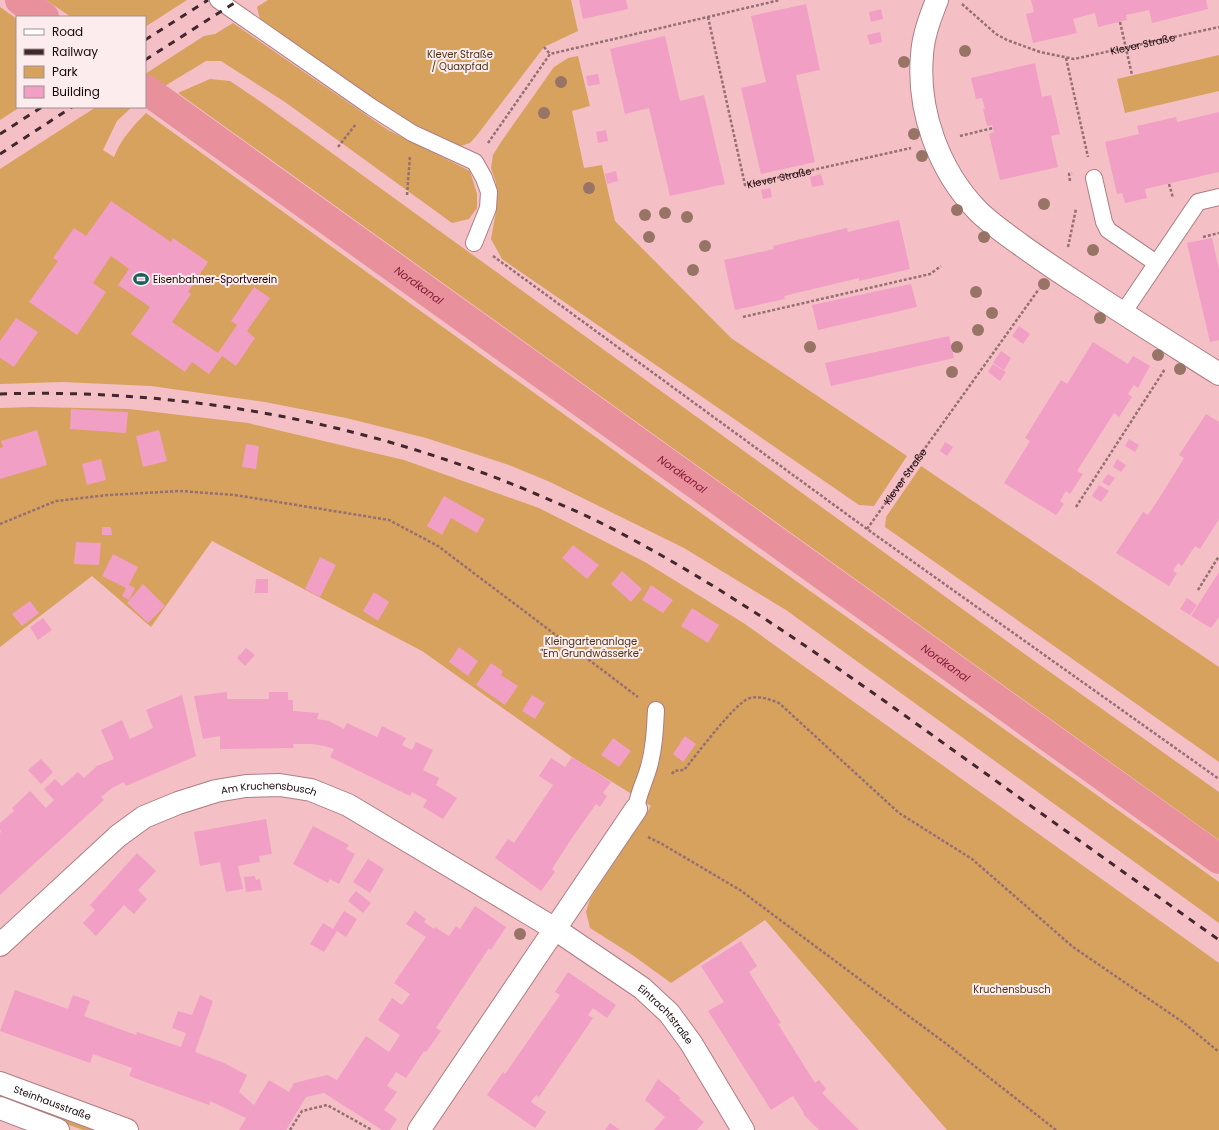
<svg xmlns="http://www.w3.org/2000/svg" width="1219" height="1130" font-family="Poppins,sans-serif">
<rect width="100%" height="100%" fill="#f4c0c6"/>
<path fill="#d7a15e" d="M 46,0 L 187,0 L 145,27 L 145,17 L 71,17 Z
M 268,0 L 571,0 L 578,31 L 544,47 L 478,134 L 470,143 L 461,146 L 403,119 L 260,20 L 257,7 Z
M 0,7 L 17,19 L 17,107 L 20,107 L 0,120 Z
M 233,23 L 388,130 L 470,171 L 477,194 L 477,208 L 469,219 L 452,223 L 285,102 L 221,61 L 206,61 L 145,98 L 145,74 L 204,36 L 215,34 Z
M 1219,55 L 1219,91 L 1125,113 L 1117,79 Z
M 578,56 L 590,106 L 572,111 L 584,168 L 602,165 L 615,221 L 731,338 L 907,456 L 874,506 L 859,505 L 502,259 L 491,239 L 497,206 L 496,183 L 491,168 L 493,155 L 501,142 L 554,67 L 568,58 Z
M 210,79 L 230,81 L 264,104 L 1033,660 L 1219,792 L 1219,840 L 178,93 Z
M 96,107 L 132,107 L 117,121 L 103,150 L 114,157 C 121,139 133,126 146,113 L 737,539 L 1219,882 L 1219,923 L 786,610 L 684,548 L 550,482 L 509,465 L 426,438 L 346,418 L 265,402 L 151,386 L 62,382 L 0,384 L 0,169 Z
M 32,407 L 129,409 L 248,423 L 404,460 L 539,508 L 645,562 L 745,624 L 1219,963 L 1219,1130 L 947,1130 L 765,920 L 671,983 L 631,954 L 590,928 L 586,912 L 590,899 L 651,806 L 572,757 L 422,651 L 212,541 L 151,627 L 92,576 L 0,647 L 0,408 Z
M 921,466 L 1219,667 L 1219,762 L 885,527 L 886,517 Z
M 0,1091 L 104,1130 L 83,1130 L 0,1100 Z"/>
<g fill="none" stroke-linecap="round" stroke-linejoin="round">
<g stroke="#e9909d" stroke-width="30">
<path d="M 20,0 L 44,17"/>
<path id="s1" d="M 145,89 L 1219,859"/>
</g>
</g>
<path fill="#f19fc4" d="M 579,0 L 626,0 L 628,9 L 583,19 Z
M 1031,0 L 1206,0 L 1208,9 L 1152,23 L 1149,10 L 1126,15 L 1127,20 L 1098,27 L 1095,13 L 1073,19 L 1077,33 L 1033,43 L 1026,14 L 1034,12 Z
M 806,4 L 820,70 L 796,75 L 815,162 L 761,174 L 741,88 L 766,82 L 751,16 Z
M 881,9 L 883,19 L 871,22 L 869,12 Z
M 880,32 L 882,42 L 870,45 L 867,35 Z
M 665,36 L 680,101 L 704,95 L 725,184 L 670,196 L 649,108 L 625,114 L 610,49 Z
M 1035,63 L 1042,97 L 1051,95 L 1060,134 L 1051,136 L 1058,167 L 1000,180 L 989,134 L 994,132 L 992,125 L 987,126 L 983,109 L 985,109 L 982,98 L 976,99 L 971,78 Z
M 598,74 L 600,84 L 588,86 L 586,76 Z
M 1219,112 L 1219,172 L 1145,189 L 1147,198 L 1125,203 L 1122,193 L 1117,194 L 1105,142 L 1139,134 L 1137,126 L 1176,117 L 1177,122 Z
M 606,130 L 608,141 L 598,143 L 596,132 Z
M 616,171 L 618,181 L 607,184 L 605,174 Z
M 821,174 L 824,185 L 812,187 L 810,177 Z
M 770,188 L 772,197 L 763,199 L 761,190 Z
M 111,201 L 171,242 L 173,238 L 208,262 L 188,292 L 191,294 L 172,322 L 218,353 L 237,325 L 231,321 L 254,287 L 270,298 L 247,331 L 255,338 L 236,366 L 222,356 L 209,374 L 192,362 L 185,372 L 131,334 L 150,307 L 118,285 L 129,269 L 111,256 L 93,283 L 106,292 L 77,335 L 29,302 L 58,261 L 53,258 L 74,228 L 86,236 Z
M 899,220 L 910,269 L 859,281 L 859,278 L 784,296 L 785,299 L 735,310 L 724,260 L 774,249 L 773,246 L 797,240 L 847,228 L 848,232 Z
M 1212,238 L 1219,269 L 1219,340 L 1210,342 L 1187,243 Z
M 911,284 L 917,307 L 818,330 L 812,305 Z
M 16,318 L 38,332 L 14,367 L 0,358 L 0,341 Z
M 1019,326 L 1030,334 L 1023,344 L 1012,336 Z
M 949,336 L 954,358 L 831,386 L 825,363 Z
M 1093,342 L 1128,364 L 1133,356 L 1150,366 L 1138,388 L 1134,385 L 1128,394 L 1132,397 L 1119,417 L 1114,413 L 1077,471 L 1083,474 L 1070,494 L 1066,491 L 1060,501 L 1064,504 L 1056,515 L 1004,483 L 1030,441 L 1025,438 L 1061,380 L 1067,384 Z
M 1001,351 L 1011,358 L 1004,370 L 993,363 Z
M 993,364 L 1006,372 L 1000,381 L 988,372 Z
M 71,409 L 128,412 L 126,433 L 70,429 Z
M 1206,414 L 1219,422 L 1219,519 L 1200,549 L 1195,546 L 1182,566 L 1178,563 L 1173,571 L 1177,573 L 1169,586 L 1116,553 L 1143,512 L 1148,515 L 1160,497 L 1184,458 L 1179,455 Z
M 37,430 L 47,465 L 0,479 L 0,448 L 3,447 L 1,441 Z
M 159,430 L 167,461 L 143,467 L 136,436 Z
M 1129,439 L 1139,445 L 1135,452 L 1125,446 Z
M 945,442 L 953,447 L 947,456 L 940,451 Z
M 246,444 L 259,446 L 256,469 L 242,467 Z
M 101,459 L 106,480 L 87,485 L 82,464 Z
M 1117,459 L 1126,465 L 1121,472 L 1113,467 Z
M 1108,474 L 1115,478 L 1109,486 L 1102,482 Z
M 1099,485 L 1109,491 L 1101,502 L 1092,496 Z
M 444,496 L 485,519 L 477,533 L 451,518 L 442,535 L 427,526 Z
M 102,527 L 111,527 L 112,535 L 102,535 Z
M 76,542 L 101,543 L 99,565 L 74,564 Z
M 573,545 L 599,565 L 587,579 L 562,558 Z
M 113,554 L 138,567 L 129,585 L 135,588 L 129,600 L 122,596 L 126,588 L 102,576 Z
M 320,557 L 336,565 L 320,597 L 305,589 Z
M 622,571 L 642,589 L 631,602 L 611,584 Z
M 1219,572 L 1219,617 L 1211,628 L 1191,616 Z
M 256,579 L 268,579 L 268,593 L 255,593 Z
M 143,584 L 165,606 L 148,623 L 127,603 Z
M 651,585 L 673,600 L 663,613 L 642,600 Z
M 374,592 L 389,602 L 378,621 L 363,611 Z
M 1187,598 L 1197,605 L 1190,615 L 1180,609 Z
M 30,601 L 39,613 L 22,626 L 12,614 Z
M 692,608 L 719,625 L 708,643 L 681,626 Z
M 43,618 L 52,630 L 38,640 L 30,627 Z
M 459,647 L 478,661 L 468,676 L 449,662 Z
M 246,648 L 255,655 L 245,666 L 237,658 Z
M 491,663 L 503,671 L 501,675 L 518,686 L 505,705 L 476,685 Z
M 227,692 L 227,699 L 269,699 L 269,692 L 288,692 L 288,700 L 293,700 L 293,711 L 319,713 L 317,719 L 329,721 L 344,729 L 347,723 L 377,737 L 382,726 L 406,738 L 402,745 L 412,750 L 416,742 L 433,750 L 423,770 L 439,778 L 436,785 L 457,798 L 443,819 L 423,807 L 427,800 L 412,792 L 410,796 L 330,757 L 334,749 L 324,746 L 312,744 L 293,744 L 294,748 L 220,749 L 220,736 L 203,739 L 194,696 Z
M 182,695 L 196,756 L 126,786 L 124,782 L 112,788 L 101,797 L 104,800 L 0,895 L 0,833 L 1,832 L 0,830 L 0,823 L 14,811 L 12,808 L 30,791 L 46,808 L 54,800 L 44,789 L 55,779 L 62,786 L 78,772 L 84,778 L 97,766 L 114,759 L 101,730 L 122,720 L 130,739 L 143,733 L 153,728 L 146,710 Z
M 532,695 L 545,703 L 535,719 L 522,711 Z
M 685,736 L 696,744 L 683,762 L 673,754 Z
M 613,738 L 631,751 L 619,767 L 601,755 Z
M 572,757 L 611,782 L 603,793 L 607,796 L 600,807 L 596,804 L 572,838 L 552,869 L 555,872 L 541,891 L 495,858 L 508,839 L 514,843 L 553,785 L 539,776 L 551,758 L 565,767 Z
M 41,759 L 53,772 L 41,784 L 28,770 Z
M 266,819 L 272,854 L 259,856 L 260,862 L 238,866 L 243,889 L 226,892 L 220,862 L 200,866 L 194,832 Z
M 313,826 L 349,845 L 346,849 L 355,854 L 339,884 L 330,879 L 328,883 L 293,864 Z
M 137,853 L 156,871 L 138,890 L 147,899 L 134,914 L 124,905 L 96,936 L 83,923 L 95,910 L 90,905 Z
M 368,859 L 384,869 L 370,893 L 353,882 Z
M 255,876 L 256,880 L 260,879 L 262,890 L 246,892 L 244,877 Z
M 356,891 L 371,903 L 363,913 L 348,901 Z
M 475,906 L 506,927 L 491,950 L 489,948 L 436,1028 L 441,1031 L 426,1052 L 424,1051 L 406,1078 L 396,1072 L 387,1086 L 397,1092 L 384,1110 L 397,1119 L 390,1130 L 382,1130 L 324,1093 L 306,1097 L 286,1130 L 239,1130 L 246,1118 L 210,1101 L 209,1105 L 129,1076 L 132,1068 L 93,1054 L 90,1063 L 0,1031 L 15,990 L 68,1009 L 73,995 L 90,1001 L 84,1016 L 136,1035 L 137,1032 L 181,1047 L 186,1033 L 172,1028 L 178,1011 L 192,1015 L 200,995 L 213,1001 L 195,1052 L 224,1063 L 247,1075 L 239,1092 L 254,1105 L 269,1080 L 289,1092 L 294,1083 L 327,1075 L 337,1080 L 366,1036 L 389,1052 L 400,1035 L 378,1020 L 392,998 L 402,1005 L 410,994 L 394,983 L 426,937 L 406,924 L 415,911 L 426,919 L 424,922 L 434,929 L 435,927 L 449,936 L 456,926 L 460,929 Z
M 344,911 L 357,919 L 346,937 L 337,931 L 324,952 L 310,944 L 323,923 L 333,929 Z
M 741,941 L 757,966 L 749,972 L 781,1023 L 778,1024 L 815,1083 L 819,1080 L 826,1089 L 822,1093 L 859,1130 L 819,1130 L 803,1114 L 804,1113 L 793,1096 L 771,1110 L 708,1011 L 724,1002 L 701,966 Z
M 568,972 L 616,1005 L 607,1018 L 593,1008 L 588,1015 L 593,1018 L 539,1097 L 536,1095 L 531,1102 L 546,1112 L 535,1128 L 487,1095 L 503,1072 L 505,1074 L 560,995 L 555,992 Z
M 658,1079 L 681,1098 L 679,1100 L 704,1122 L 697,1130 L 654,1130 L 665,1117 L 645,1100 Z
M 610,1123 L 620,1130 L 605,1130 Z"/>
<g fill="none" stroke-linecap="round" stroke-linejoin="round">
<defs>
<path id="lane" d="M 218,0 L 370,106 L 412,133 L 475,162 L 484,178 L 489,192 L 488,208 L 474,243
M 1094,178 L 1104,222 L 1108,230 L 1156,263
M 1123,313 L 1198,202 L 1219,197
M 636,809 C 638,794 644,783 648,770 C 654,751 655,730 656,710"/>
<g id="street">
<path d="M 937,0 C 930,18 923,36 922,55 C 917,111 939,171 978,211 C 991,224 1006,234 1021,245 C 1042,260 1064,275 1086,289 C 1130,318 1175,346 1219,374"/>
<path id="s5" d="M 0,945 L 118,836 L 144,817 L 178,803 L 216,791 L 246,786 L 280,785 L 311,790 L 348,805 L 555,929 L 642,988 L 669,1013 L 691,1043 L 743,1130"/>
<path d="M 419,1130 L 636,809"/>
</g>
<g id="secondary">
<path id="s6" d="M 0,1083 L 127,1130"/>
<path d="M 0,1108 L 58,1130"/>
</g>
</defs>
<use href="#lane" stroke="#ad7d83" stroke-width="18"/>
<use href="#street" stroke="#ad7d83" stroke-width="24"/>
<use href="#secondary" stroke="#ad7d83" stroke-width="24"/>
<g stroke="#946f74" stroke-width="2.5" stroke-dasharray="3 2" stroke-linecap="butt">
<path id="s2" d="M 962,4 L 996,34 L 1007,40 L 1040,52 L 1074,59 L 1219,27"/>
<path id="s3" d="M 708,17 L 745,185 L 911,148"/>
<path d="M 1120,22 L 1132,75"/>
<path d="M 544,47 L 550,54"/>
<path d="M 1066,58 L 1088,157"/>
<path d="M 960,136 L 993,128"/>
<path d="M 488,143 L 550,54 L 780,0"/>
<path d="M 338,147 L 356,124"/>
<path d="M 1070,181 L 1069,174 L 1072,173"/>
<path d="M 1169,184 L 1173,198"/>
<path d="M 407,195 L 410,156"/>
<path d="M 1203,237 L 1219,233"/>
<path d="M 1068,247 L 1076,209"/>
<path d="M 493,256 L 867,529 L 1219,779"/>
<path d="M 743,317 L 930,274 L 941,266"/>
<path d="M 1076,507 L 1165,369"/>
<path d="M 0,524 L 56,501 L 108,495 L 180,491 L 235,495 L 389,520 L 438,546 L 638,697"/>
<path id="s4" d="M 867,529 L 1039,289"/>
<path d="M 1198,590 L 1219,556"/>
<path d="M 672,774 L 674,771 L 684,770 C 695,757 736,701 750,698 C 761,696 769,699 779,703 L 899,813 L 972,859 L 1073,947 L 1184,1023 L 1219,1052"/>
<path d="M 648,837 L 662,844 L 740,890 L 949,1046 L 1056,1130"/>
<path d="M 290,1130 L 302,1111 L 327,1105 L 372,1130"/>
</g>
<use href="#lane" stroke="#fff" stroke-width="16"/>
<use href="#street" stroke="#fff" stroke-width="22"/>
<use href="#secondary" stroke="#fff" stroke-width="22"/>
<path stroke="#40282c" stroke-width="3" stroke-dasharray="7 7" stroke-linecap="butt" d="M 145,40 L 208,0
M 145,60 L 239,0
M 0,134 L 42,107
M 0,154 L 72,107
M 0,394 C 183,388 367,422 536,494 C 555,502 574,510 593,519 C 712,578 820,655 928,732 C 1025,802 1122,871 1219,940"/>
</g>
<g fill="#987466">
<circle cx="965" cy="51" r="6"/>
<circle cx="904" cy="62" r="6"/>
<circle cx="561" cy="82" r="6"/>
<circle cx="544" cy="113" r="6"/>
<circle cx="914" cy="134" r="6"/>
<circle cx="922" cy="156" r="6"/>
<circle cx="589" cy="188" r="6"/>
<circle cx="1044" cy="204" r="6"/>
<circle cx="957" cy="210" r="6"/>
<circle cx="665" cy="213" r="6"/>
<circle cx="645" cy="215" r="6"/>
<circle cx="687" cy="217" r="6"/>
<circle cx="649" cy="237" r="6"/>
<circle cx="984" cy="237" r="6"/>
<circle cx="705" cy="246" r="6"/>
<circle cx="1093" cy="250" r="6"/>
<circle cx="693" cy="270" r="6"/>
<circle cx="1044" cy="284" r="6"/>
<circle cx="976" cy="292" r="6"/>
<circle cx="992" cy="313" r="6"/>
<circle cx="1100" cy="318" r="6"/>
<circle cx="978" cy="330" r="6"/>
<circle cx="810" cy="347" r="6"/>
<circle cx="957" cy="347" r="6"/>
<circle cx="1158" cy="355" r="6"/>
<circle cx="1180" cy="369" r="6"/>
<circle cx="952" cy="372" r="6"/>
<circle cx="520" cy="934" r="6"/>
</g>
<defs>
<symbol id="stadium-bare" viewBox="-9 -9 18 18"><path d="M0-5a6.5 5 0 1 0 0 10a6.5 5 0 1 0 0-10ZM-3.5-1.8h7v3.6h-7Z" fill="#13625f" stroke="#fceced" stroke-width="2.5" paint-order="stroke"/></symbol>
</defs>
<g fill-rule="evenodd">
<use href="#stadium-bare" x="130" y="268" width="22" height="22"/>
</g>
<g text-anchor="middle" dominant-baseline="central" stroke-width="4" stroke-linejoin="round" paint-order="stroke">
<g font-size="10" fill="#18070a" stroke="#fceced">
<text stroke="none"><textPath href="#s2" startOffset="198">Klever Straße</textPath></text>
<text stroke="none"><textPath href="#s3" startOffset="207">Klever Straße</textPath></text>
<text stroke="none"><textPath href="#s4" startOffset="65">Klever Straße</textPath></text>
<text stroke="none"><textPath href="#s5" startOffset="323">Am Kruchensbusch</textPath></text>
<text stroke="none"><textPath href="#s5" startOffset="787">Eintrachtstraße</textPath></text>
<text stroke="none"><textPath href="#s6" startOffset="56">Steinhausstraße</textPath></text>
</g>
<g font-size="10" fill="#4c3517" stroke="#fceced">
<text x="460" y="54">Klever Straße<tspan x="460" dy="12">/ Quaxpfad</tspan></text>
<text x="591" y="641">Kleingartenanlage<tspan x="591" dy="12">"Em Grundwässerke"</tspan></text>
<text x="1012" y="989">Kruchensbusch</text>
</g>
<g font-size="10" fill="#18070a" stroke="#fceced" text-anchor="start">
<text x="153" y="279">Eisenbahner-Sportverein</text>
</g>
<g font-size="11" font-style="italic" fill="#851e39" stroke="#fceced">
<text stroke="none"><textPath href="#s1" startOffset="337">Nordkanal</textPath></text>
<text stroke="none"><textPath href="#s1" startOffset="661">Nordkanal</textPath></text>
<text stroke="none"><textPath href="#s1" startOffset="985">Nordkanal</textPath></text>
</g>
</g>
<rect x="16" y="16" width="130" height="92" fill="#fceced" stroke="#a19092"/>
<rect x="24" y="29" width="20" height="6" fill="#ffffff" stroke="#a19092"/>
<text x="52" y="36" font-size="12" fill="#18070a">Road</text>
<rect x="24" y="49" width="20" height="6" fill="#40282c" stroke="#a19092"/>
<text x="52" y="56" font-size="12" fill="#18070a">Railway</text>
<rect x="24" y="66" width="20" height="12" fill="#d7a15e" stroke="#a19092"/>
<text x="52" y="76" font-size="12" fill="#18070a">Park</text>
<rect x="24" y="86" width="20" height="12" fill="#f19fc4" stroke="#a19092"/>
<text x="52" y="96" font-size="12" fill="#18070a">Building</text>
</svg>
